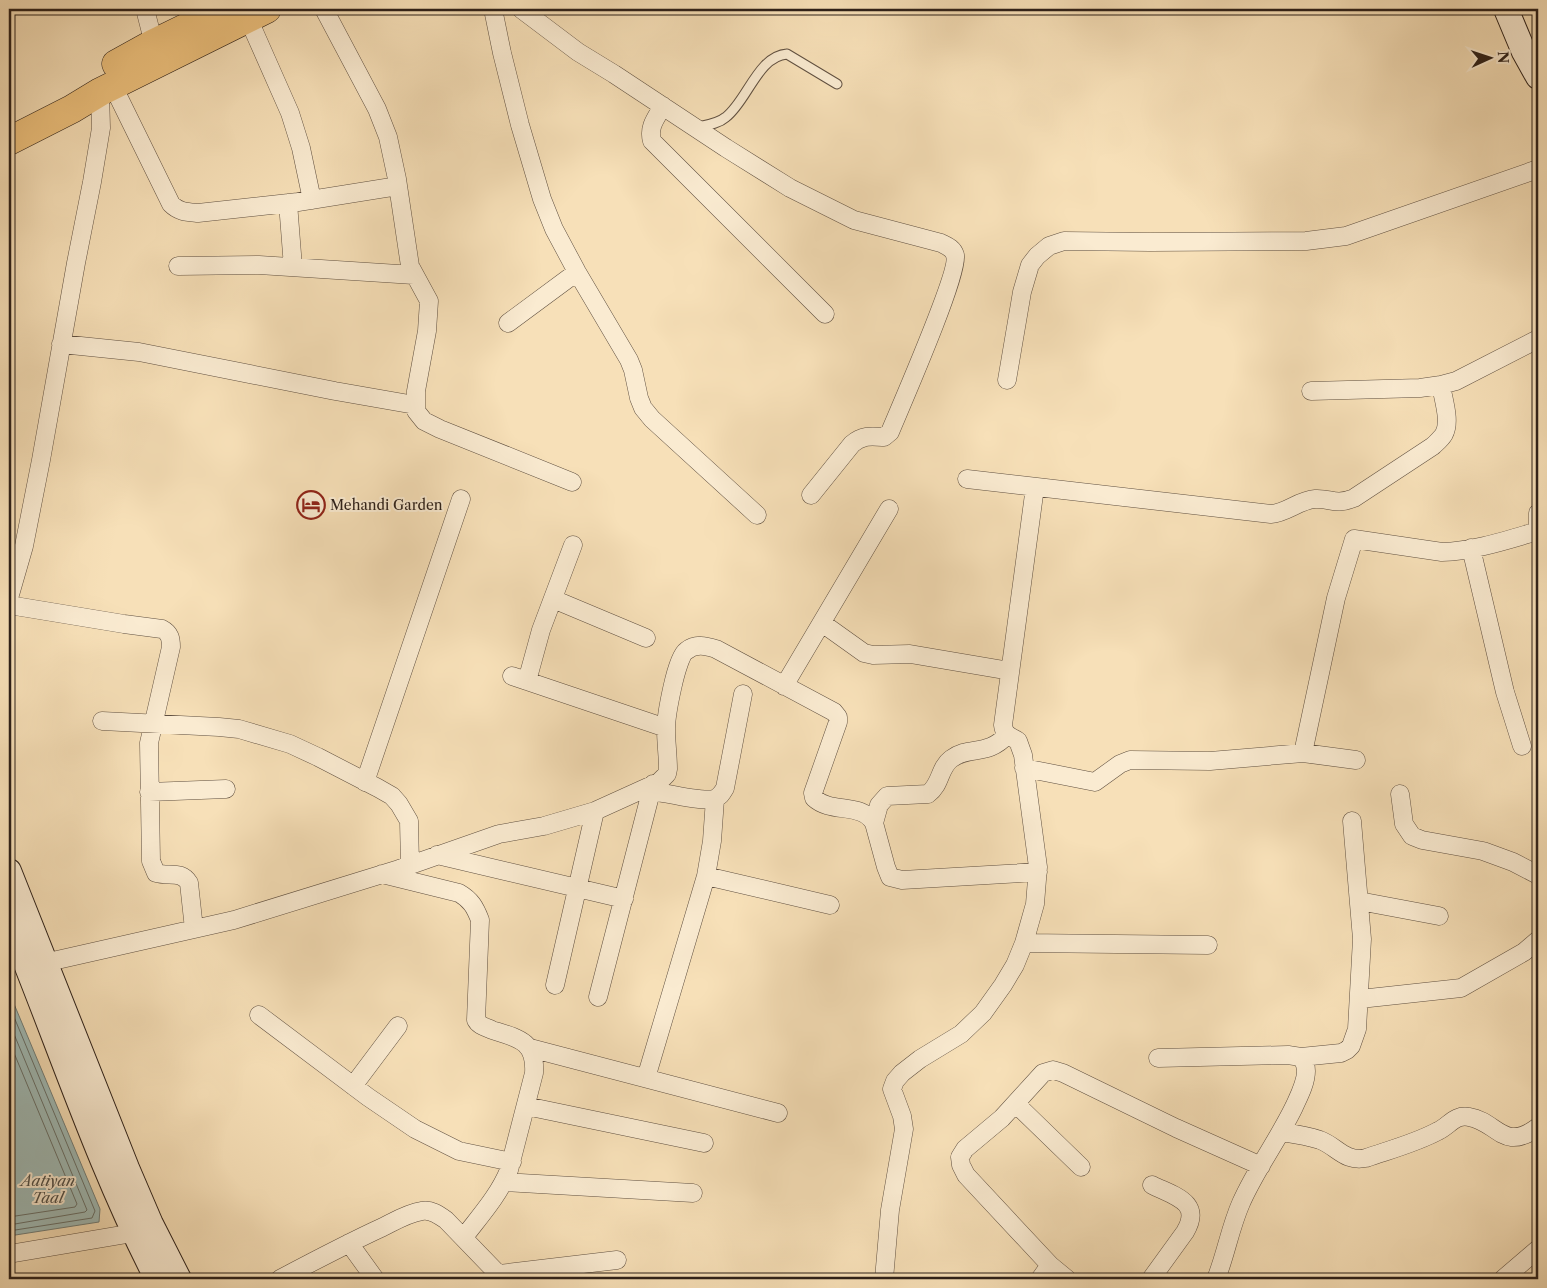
<svg xmlns="http://www.w3.org/2000/svg" width="1547" height="1288" font-family="'Libre Caslon Text',serif">
<rect width="100%" height="100%" fill="#f7e0b8"/>
<filter id="stains"><feTurbulence type="fractalNoise" baseFrequency=".004" numOctaves="4"/><feColorMatrix values="0 0 0 0 .2 0 0 0 0 .09 0 0 0 0 .02 0 0 0 .5 -.17"/></filter>
<radialGradient id="worn" r=".72"><stop offset=".6" stop-color="#630" stop-opacity="0"/><stop offset="1" stop-color="#630" stop-opacity=".3"/></radialGradient>
<path fill="#9fbbb7" stroke="#717d78" d="M 9,992 L 100,1209 L 99,1222 L 9,1236 Z"/>
<g fill="none" stroke-linecap="round" stroke-linejoin="round">
<path stroke="#666e68" stroke-width="1" d="M 9,1005 L 95,1211 L 92,1218 L 9,1231
M 9,1022 L 87,1210 L 85,1212 L 9,1225
M 9,1041 L 77,1204 L 75,1207 L 9,1217"/>
<defs>
<path id="lane" d="M 697,127 C 707,125 718,124 726,117 C 747,101 758,56 787,54 L 837,84"/>
<path id="street" d="M 145,9 L 156,52
M 324,9 L 377,109 L 388,137 L 397,179 L 410,266 L 429,301 L 427,331 L 416,391 L 416,411 L 424,421 L 440,429 L 572,482
M 493,9 L 502,53 L 520,125 L 542,199 L 554,229 L 577,272 L 629,360 L 633,370 L 639,398 L 643,408 L 652,419 L 757,515
M 521,9 L 578,52 L 614,74 L 726,148 L 790,188 L 854,220 L 941,243 C 947,246 953,248 955,255 C 960,271 900,408 890,432 L 884,437 C 871,436 862,435 852,444 L 811,495
M 248,18 L 290,113 L 301,148 L 312,200
M 113,86 L 171,204 C 179,212 187,212 198,213 L 298,202 L 398,186
M 663,106 C 656,118 648,127 652,141 L 825,314
M 288,203 L 293,267
M 178,266 L 259,265 L 414,275
M 508,323 L 577,272
M 61,344 L 139,352 L 335,391 L 415,405
M 1007,380 L 1022,292 L 1030,265 L 1037,256 L 1049,246 L 1064,241 L 1150,242 L 1306,241 L 1346,236 L 1538,169
M 1311,391 L 1420,388 L 1441,385 L 1456,381 L 1538,339
M 967,479 L 1271,514 C 1287,513 1299,500 1315,499 C 1332,498 1334,506 1354,498 L 1433,446 C 1437,442 1441,439 1444,434 C 1451,421 1443,399 1441,385
M 1538,513 L 1538,533
M 1471,548 L 1505,692 L 1522,746
M 9,598 L 24,546 L 41,460 L 76,263 L 92,182 L 101,128 L 100,92
M 553,599 L 646,638
M 9,605 L 124,624 L 162,629 C 170,633 171,639 171,647 L 149,743 L 151,861 L 156,873 C 169,877 181,870 189,883 L 194,929
M 822,623 L 864,653 L 873,655 L 910,654 L 1010,671
M 512,676 L 666,728
M 527,681 L 541,630 L 573,545
M 784,686 L 889,509
M 102,721 L 219,727 L 239,729 L 290,744 L 318,757 L 378,788 L 392,796 L 399,804 L 409,821 L 410,865
M 1303,753 L 1336,598 L 1354,539 L 1442,552 C 1474,551 1507,540 1538,531
M 1024,768 L 1095,782 L 1120,764 L 1130,760 L 1210,761 L 1303,753 L 1356,760
M 365,782 L 461,499
M 652,791 C 666,793 701,802 714,799 C 720,797 722,793 725,788 L 743,694
M 149,792 L 226,789
M 1400,794 L 1404,824 L 1412,836 L 1422,840 L 1483,851 L 1513,862 L 1538,875
M 874,823 L 879,805 L 887,796 L 928,794 C 941,785 939,768 951,759 C 970,745 987,757 1007,735
M 437,855 L 624,899
M 382,874 L 459,893 C 471,900 475,907 480,920 L 476,1020 C 479,1026 486,1027 492,1030 C 518,1038 536,1041 534,1073 L 509,1170 C 499,1195 480,1216 464,1237
M 706,876 L 830,905
M 1359,901 L 1439,916
M 1024,943 L 1208,945
M 35,965 L 234,920 L 399,869 L 499,834 L 544,826 L 595,811 L 659,782 L 667,774 L 668,769 C 668,756 666,742 666,729 C 666,716 676,658 686,651 C 696,643 706,646 716,649 L 834,712 L 838,717 L 838,722 L 813,793 L 814,798 C 831,814 862,802 874,823 L 886,867 L 890,877 L 902,880 L 1038,872
M 555,985 L 595,811
M 598,997 L 653,784
M 1360,999 L 1461,988 L 1524,952 L 1538,940
M 259,1015 L 368,1097 L 415,1129 L 459,1151 L 512,1162
M 530,1048 L 778,1113
M 1301,1057 L 1341,1053 L 1347,1050 L 1351,1046 L 1357,1029 L 1362,939 L 1352,821
M 1158,1058 L 1288,1055 L 1301,1057 C 1304,1061 1306,1065 1306,1071 C 1306,1083 1299,1096 1294,1107 C 1278,1140 1256,1169 1241,1203 C 1230,1228 1226,1254 1216,1279
M 646,1078 L 706,876 L 712,841 L 715,799
M 353,1086 L 398,1026
M 1016,1104 L 1081,1167
M 526,1106 L 704,1143
M 1282,1132 C 1295,1134 1308,1136 1320,1140 C 1338,1147 1344,1162 1366,1158 C 1389,1150 1416,1143 1438,1131 C 1449,1126 1455,1114 1469,1117 C 1497,1121 1503,1153 1538,1127
M 504,1182 L 693,1193
M 349,1243 L 375,1279
M 9,1254 L 133,1233
M 499,1274 L 617,1260
M 280,1279 C 314,1261 348,1243 383,1227 C 395,1221 408,1213 422,1211 C 431,1209 439,1215 446,1220 L 503,1279
M 884,1279 L 890,1210 L 904,1129 L 902,1116 L 892,1089 L 895,1081 L 902,1073 L 920,1059 L 961,1034 L 983,1013 L 1003,985 L 1015,965 L 1024,943 L 1035,904 L 1038,867 L 1023,755 L 1018,741 C 1010,736 1004,735 1003,725 L 1035,487
M 1040,1279 L 1050,1265
M 1067,1279 L 1050,1265 L 966,1175 L 961,1165 L 960,1157 L 965,1149 L 1002,1118 L 1043,1073 L 1053,1070 L 1063,1073 L 1176,1128 L 1261,1166
M 1151,1279 L 1185,1232 C 1203,1202 1174,1196 1152,1185
M 1503,1279 L 1538,1249"/>
<path id="secondary" d="M 1506,9 L 1524,52 L 1538,77
M 9,871 L 127,1168 L 151,1224 L 179,1279
M 9,922 C 58,1041 98,1165 157,1279"/>
<path id="primary" d="M 116,64 L 154,43 L 224,9
M 9,141 L 72,109 L 100,92 L 267,9"/>
</defs>
<use href="#lane" stroke="#605041" stroke-width="11"/>
<use href="#street" stroke="#605041" stroke-width="19"/>
<use href="#secondary" stroke="#2d2019" stroke-width="26"/>
<use href="#primary" stroke="#2d2019" stroke-width="29"/>
<use href="#lane" stroke="#faebd1" stroke-width="9"/>
<use href="#street" stroke="#faebd1" stroke-width="18"/>
<use href="#secondary" stroke="#faebd1" stroke-width="24"/>
<use href="#primary" stroke="#ecc07c" stroke-width="28"/>
</g>
<defs>
<symbol id="hotel-ring" viewBox="-11 -11 22 22"><circle r="9.5" fill="#faebd1" stroke="#8f2418" stroke-width="1.5"/><path d="M-6-4.5h1.5V1H6V5H4.5V3h-9V5H-6ZM-4 0a1.8 1.8 0 1 1 3.6 0ZM.5 0V-2.5h3Q6-2.5 6 0Z" fill="#8f2418"/></symbol>
</defs>
<g fill-rule="evenodd">
<use href="#hotel-ring" x="295" y="489" width="32" height="32"/>
</g>
<g text-anchor="middle" dominant-baseline="central" stroke-width="4" stroke-linejoin="round" paint-order="stroke">
<g font-size="14" fill="#2d2019" stroke="#faebd1" text-anchor="start">
<text x="330" y="505">Mehandi Garden</text>
</g>
<g font-size="15" font-style="italic" fill="#4f4e48" stroke="#faebd1">
<text x="48" y="1180">Aatiyan<tspan x="48" dy="17">Taal</tspan></text>
</g>
</g>
<rect width="1547" height="1288" fill="none" stroke="#f7e0b8" stroke-width="30"/>
<rect x="10" y="10" width="1527" height="1268" fill="none" stroke="#2d2019" stroke-width="2.5"/>
<rect x="15" y="15" width="1517" height="1258" fill="none" stroke="#2d2019"/>
<g transform="translate(1490 58) rotate(87)" stroke="#faebd1" stroke-width="4" paint-order="stroke">
<path d="M0-4L9 19L0 12L-9 19Z" fill="#2d2019"/>
<text y="-8" font-size="14" font-weight="bold" text-anchor="middle" fill="#2d2019">N</text>
</g>
<rect width="100%" height="100%" filter="url(#stains)"/>
<rect width="100%" height="100%" fill="url(#worn)"/>
</svg>
